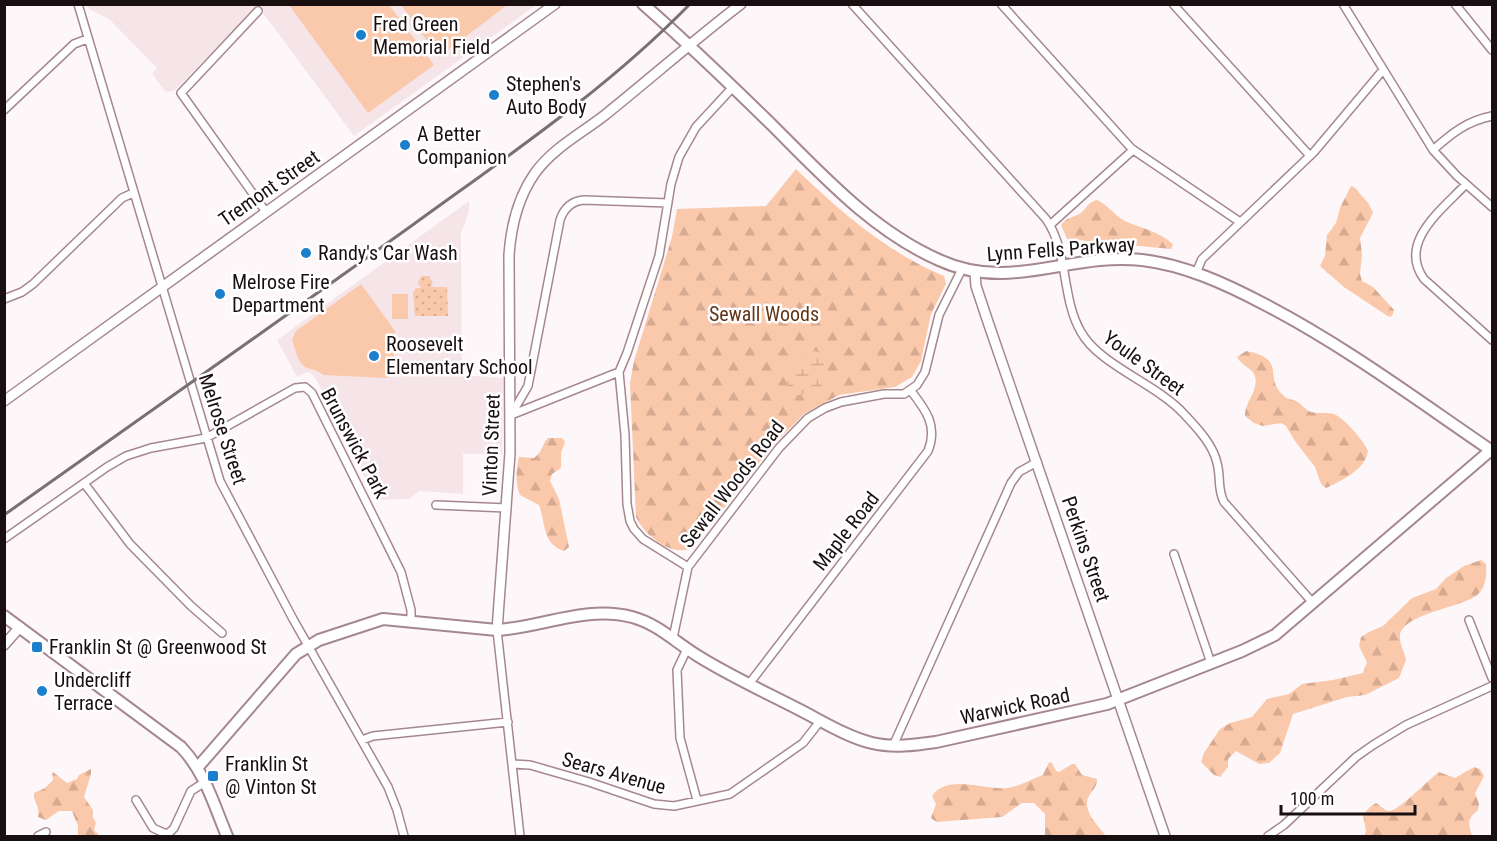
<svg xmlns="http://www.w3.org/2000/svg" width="1497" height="841" font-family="'Roboto Condensed',sans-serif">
<defs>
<pattern id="grass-dots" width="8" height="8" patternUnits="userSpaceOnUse" patternTransform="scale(1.5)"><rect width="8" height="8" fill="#fac8ab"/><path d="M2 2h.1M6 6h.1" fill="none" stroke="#d6ab92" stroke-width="1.8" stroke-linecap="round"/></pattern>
<pattern id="forest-firs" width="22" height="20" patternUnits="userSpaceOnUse" patternTransform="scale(1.5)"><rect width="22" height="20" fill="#fac8ab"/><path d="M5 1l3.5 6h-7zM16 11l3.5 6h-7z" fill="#d6ab92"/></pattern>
<pattern id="wetland-marsh" width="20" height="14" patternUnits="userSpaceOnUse" patternTransform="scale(1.5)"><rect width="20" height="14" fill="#fac8ab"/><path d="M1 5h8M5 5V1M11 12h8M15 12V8" fill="none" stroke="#d6ab92"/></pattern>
</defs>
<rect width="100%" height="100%" fill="#fef7f9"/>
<path fill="#f5e5e8" d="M 87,5 L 536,5 L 354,136 L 258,6 L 174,91 L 166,92 L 152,74 L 157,68 L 109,19 L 89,9 Z
M 469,201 L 469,212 L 461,233 L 462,375 L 503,378 L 502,454 L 463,454 L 463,494 L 420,491 L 409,499 L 376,500 L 316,379 L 312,374 L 307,372 L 297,377 L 277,340 Z"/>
<path fill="url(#grass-dots)" d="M 421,276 L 430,276 L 430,279 L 433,282 L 431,287 L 447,287 L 448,316 L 415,316 L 413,293 L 416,288 L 421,288 L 418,283 Z"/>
<path fill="url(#forest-firs)" d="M 796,169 C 841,212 886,252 944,276 L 946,284 L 931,314 L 921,361 L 912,377 L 895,387 L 839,395 L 804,414 L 774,444 L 693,547 C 673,559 644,535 636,517 L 630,383 L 634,361 L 672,237 L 677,209 L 766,206 Z
M 1351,186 L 1354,187 L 1369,204 L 1373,213 L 1360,238 L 1362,254 L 1360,274 L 1362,281 L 1373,287 L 1394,310 L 1392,316 L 1389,317 L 1344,287 L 1320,266 L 1325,256 L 1327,235 L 1336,223 L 1340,208 Z
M 1097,200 C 1108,205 1114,215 1125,221 C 1142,229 1157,230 1173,244 L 1171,249 L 1067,239 L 1061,225 C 1068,216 1074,218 1082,212 C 1088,206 1089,202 1097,200 Z
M 1246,351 C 1289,359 1262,378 1284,396 C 1288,400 1292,399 1296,401 C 1302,404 1306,411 1311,412 C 1318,414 1327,412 1334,414 C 1344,418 1364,441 1368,451 C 1366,469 1341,481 1326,488 L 1321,484 L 1315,467 L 1295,441 L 1286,426 L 1281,423 L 1263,426 L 1254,423 L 1245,416 C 1244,402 1261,389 1254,374 C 1250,367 1241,365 1237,357 Z
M 548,438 L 562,438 L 565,442 L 561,453 L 561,468 L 552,474 L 550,481 L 559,499 L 569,547 L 564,551 C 542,544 546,524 539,505 L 520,495 C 515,483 516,470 519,457 L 534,458 C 544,450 541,445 548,438 Z
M 1481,560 L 1486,564 C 1487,575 1486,588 1477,595 C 1462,608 1398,614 1400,638 C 1400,645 1405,653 1406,660 L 1399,678 L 1365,695 L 1347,697 L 1293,714 L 1280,753 L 1269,763 L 1259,764 L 1236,751 L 1228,759 L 1228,767 L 1220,777 L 1214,775 L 1201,762 L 1204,753 L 1220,729 L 1230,723 L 1252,717 L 1267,699 L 1289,694 L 1302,684 L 1333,680 L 1363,673 L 1367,662 L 1359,646 L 1361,637 L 1369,632 L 1383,626 L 1412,598 L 1436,589 L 1446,578 L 1464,566 Z
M 1049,762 L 1052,763 L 1056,771 L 1059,772 L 1072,764 L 1075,764 L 1082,775 L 1097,779 C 1097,787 1093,789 1089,796 C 1081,810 1099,827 1106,836 L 1045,836 L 1045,814 L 1034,803 L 1022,803 L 1002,817 L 936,822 L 931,818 L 936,804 L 932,796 C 948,773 985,791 1008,788 C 1020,786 1032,779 1043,775 Z
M 1474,767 L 1480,769 L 1484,776 L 1475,793 L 1479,804 L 1478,810 C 1467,819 1468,823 1472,836 L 1364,836 L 1366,831 L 1363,815 L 1370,807 L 1376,803 C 1380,805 1384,810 1388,811 C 1397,813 1429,779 1439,772 L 1455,778 Z
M 91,769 L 91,774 L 84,797 L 93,810 L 93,817 L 96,823 L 94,830 L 100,836 L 78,836 L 78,826 L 72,811 L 59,811 L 46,820 L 38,817 C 40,804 33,803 34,793 L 45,788 L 53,780 L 52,773 L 53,772 L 67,783 L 77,779 L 79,775 Z"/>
<path fill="url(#wetland-marsh)" d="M 815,351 L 823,354 C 829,361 825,368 821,374 C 825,391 820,386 809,391 C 802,393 802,396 794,395 L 787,385 C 789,368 799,356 815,351 Z"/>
<path fill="#fac8ab" d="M 289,5 L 389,5 L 434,65 L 368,113 Z
M 401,5 L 507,5 L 439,57 Z
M 361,284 L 395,331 L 393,373 L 387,378 L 323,375 C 317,369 312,370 305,367 C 298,363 295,348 292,340 L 296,331 Z
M 392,294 L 408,294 L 408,319 L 392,319 Z"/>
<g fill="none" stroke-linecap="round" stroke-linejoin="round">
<defs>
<path id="minor" d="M 78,4 L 220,481 L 293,619 L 388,787 L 397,810 L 404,836
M 852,4 L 1046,219 C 1069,252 1061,298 1081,332 C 1099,365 1157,384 1184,414 C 1196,427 1213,444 1217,463 C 1221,476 1217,489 1224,502 L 1313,603
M 1001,4 L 1132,149 L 1240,222
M 1173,4 L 1310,156
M 1343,4 L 1433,150 L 1457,176 L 1492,207
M 1455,4 L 1492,50
M 258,11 L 181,93 L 266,212
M 733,87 L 696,127 L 679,157 L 671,184 L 659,256 L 627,353 L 619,372 L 625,435 L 627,504 L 630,521 L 634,529 L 643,539 L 688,567 L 779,448 L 808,418 L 825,408 L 841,402 L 884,394 L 904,394 L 917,385 L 925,372 L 939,315 L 962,269
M 4,110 L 74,44 L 87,39
M 1433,150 C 1452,133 1467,121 1492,116
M 1466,184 C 1443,209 1397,242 1424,279 L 1492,340
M 1050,225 L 1133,150
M 1196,273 L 1202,259 L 1314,152 L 1383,70
M 4,299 L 22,292 L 33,284 L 122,198 L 133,193
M 511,415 L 528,386 L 560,220 C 564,208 572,201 584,200 L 668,203
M 511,415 L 619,372
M 84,483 L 130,544 L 191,606 L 222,633
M 436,505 L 507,508
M 4,539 L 107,467 L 126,456 L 151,448 L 206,438 L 295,388 L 305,387 L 312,393 L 401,572 L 411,610 L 411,621
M 1174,554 L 1211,663
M 1469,620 L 1492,678
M 497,630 L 520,836
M 673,638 L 688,567
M 687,649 L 677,670 L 680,738 L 697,800
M 749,684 L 928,451 C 938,426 926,410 911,391
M 362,740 L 373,736 L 508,722
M 893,746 L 1011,483 L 1019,472 L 1037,462
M 513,764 L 530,765 L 589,782 L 654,804 L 674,806 L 730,794 L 803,743 L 821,720
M 136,800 L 153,828 L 164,833 L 169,833 L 174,828 L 191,791 L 205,782
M 38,836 L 46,832
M 1268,836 L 1284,825 L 1356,757 L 1373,745 L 1406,725 L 1492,686"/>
<path id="tertiary" d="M 975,273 L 976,286 L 988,322 L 1165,836
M 4,401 L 555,4
M 497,630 L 510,453 L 509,255 C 511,227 518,197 535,173 C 553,148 582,133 605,115 C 651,78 694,40 741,4
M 4,645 L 20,627"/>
<path id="secondary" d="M 643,4 C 688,43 730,84 772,125 C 822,175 873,231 939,260 C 1011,293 1069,252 1142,260 C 1185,265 1226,284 1264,304 C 1345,346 1417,400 1492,451
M 198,767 L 296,654 L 319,640 L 383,619 L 497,630 C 543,627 586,605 632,617 C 658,624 675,642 698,656 C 730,676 765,692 798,709 C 822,721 847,737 872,743 C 893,748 915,745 936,742 L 1107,704 L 1242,651 L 1275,635 L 1491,450"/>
<path id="primary" d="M 4,616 L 181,747 C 205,772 214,805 227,836"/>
</defs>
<use href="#minor" stroke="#a5888e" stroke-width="10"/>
<use href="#tertiary" stroke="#a5888e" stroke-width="12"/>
<use href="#secondary" stroke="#a5888e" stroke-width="14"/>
<use href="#primary" stroke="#a5888e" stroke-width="14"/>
<use href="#minor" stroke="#fff" stroke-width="7"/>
<use href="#tertiary" stroke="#fff" stroke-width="9"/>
<use href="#secondary" stroke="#fff" stroke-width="10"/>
<use href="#primary" stroke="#fff" stroke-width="10"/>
<path stroke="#797072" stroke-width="3" d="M 4,515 C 140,418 278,322 414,224 C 509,155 607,89 690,4"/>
</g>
<g fill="#1b7fcb" stroke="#fff" stroke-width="2">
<circle cx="361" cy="35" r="6"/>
<circle cx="494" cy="95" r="6"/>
<circle cx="405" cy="145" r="6"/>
<circle cx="306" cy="253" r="6"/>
<circle cx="220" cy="294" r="6"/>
<circle cx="374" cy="356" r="6"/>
<rect x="31" y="641" width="12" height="12" rx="3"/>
<circle cx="42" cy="691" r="6"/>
<rect x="207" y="770" width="12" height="12" rx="3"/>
</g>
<g text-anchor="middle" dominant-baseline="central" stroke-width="5" stroke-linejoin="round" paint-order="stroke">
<g font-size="20" fill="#190f11" stroke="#fff" text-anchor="start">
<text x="373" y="24">Fred Green<tspan x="373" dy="23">Memorial Field</tspan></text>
<text x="506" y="84">Stephen's<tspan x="506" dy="23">Auto Body</tspan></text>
<text x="417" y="134">A Better<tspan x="417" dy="23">Companion</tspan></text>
<text x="318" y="253">Randy's Car Wash</text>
<text x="232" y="282">Melrose Fire<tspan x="232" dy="23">Department</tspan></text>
<text x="386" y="344">Roosevelt<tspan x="386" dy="23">Elementary School</tspan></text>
<text x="49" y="647">Franklin St @ Greenwood St</text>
<text x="54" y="680">Undercliff<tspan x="54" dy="23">Terrace</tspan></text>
<text x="225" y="764">Franklin St<tspan x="225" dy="23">@ Vinton St</tspan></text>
</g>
<g font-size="20" fill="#190f11" stroke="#fff">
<text transform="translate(269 188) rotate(-35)">Tremont Street</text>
<text transform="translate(1061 249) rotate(-4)">Lynn Fells Parkway</text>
<text transform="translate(1144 363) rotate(36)">Youle Street</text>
<text transform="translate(223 429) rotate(72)">Melrose Street</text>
<text transform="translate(355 443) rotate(62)">Brunswick Park</text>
<text transform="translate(491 445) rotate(-88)">Vinton Street</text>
<text transform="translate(732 484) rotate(-52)">Sewall Woods Road</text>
<text transform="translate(846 531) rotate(-52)">Maple Road</text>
<text transform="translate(1086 549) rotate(71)">Perkins Street</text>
<text transform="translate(1015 706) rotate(-12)">Warwick Road</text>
<text transform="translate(614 773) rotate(16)">Sears Avenue</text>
</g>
<g font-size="20" fill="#633416" stroke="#fff">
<text x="764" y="314">Sewall Woods</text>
</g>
</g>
<rect width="1497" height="841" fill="none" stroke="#190f11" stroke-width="12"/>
<path d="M1281 805v9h134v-9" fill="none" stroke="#190f11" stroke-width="3"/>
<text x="1290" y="805" font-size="18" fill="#190f11" stroke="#ffffff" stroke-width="4.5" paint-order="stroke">100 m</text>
</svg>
